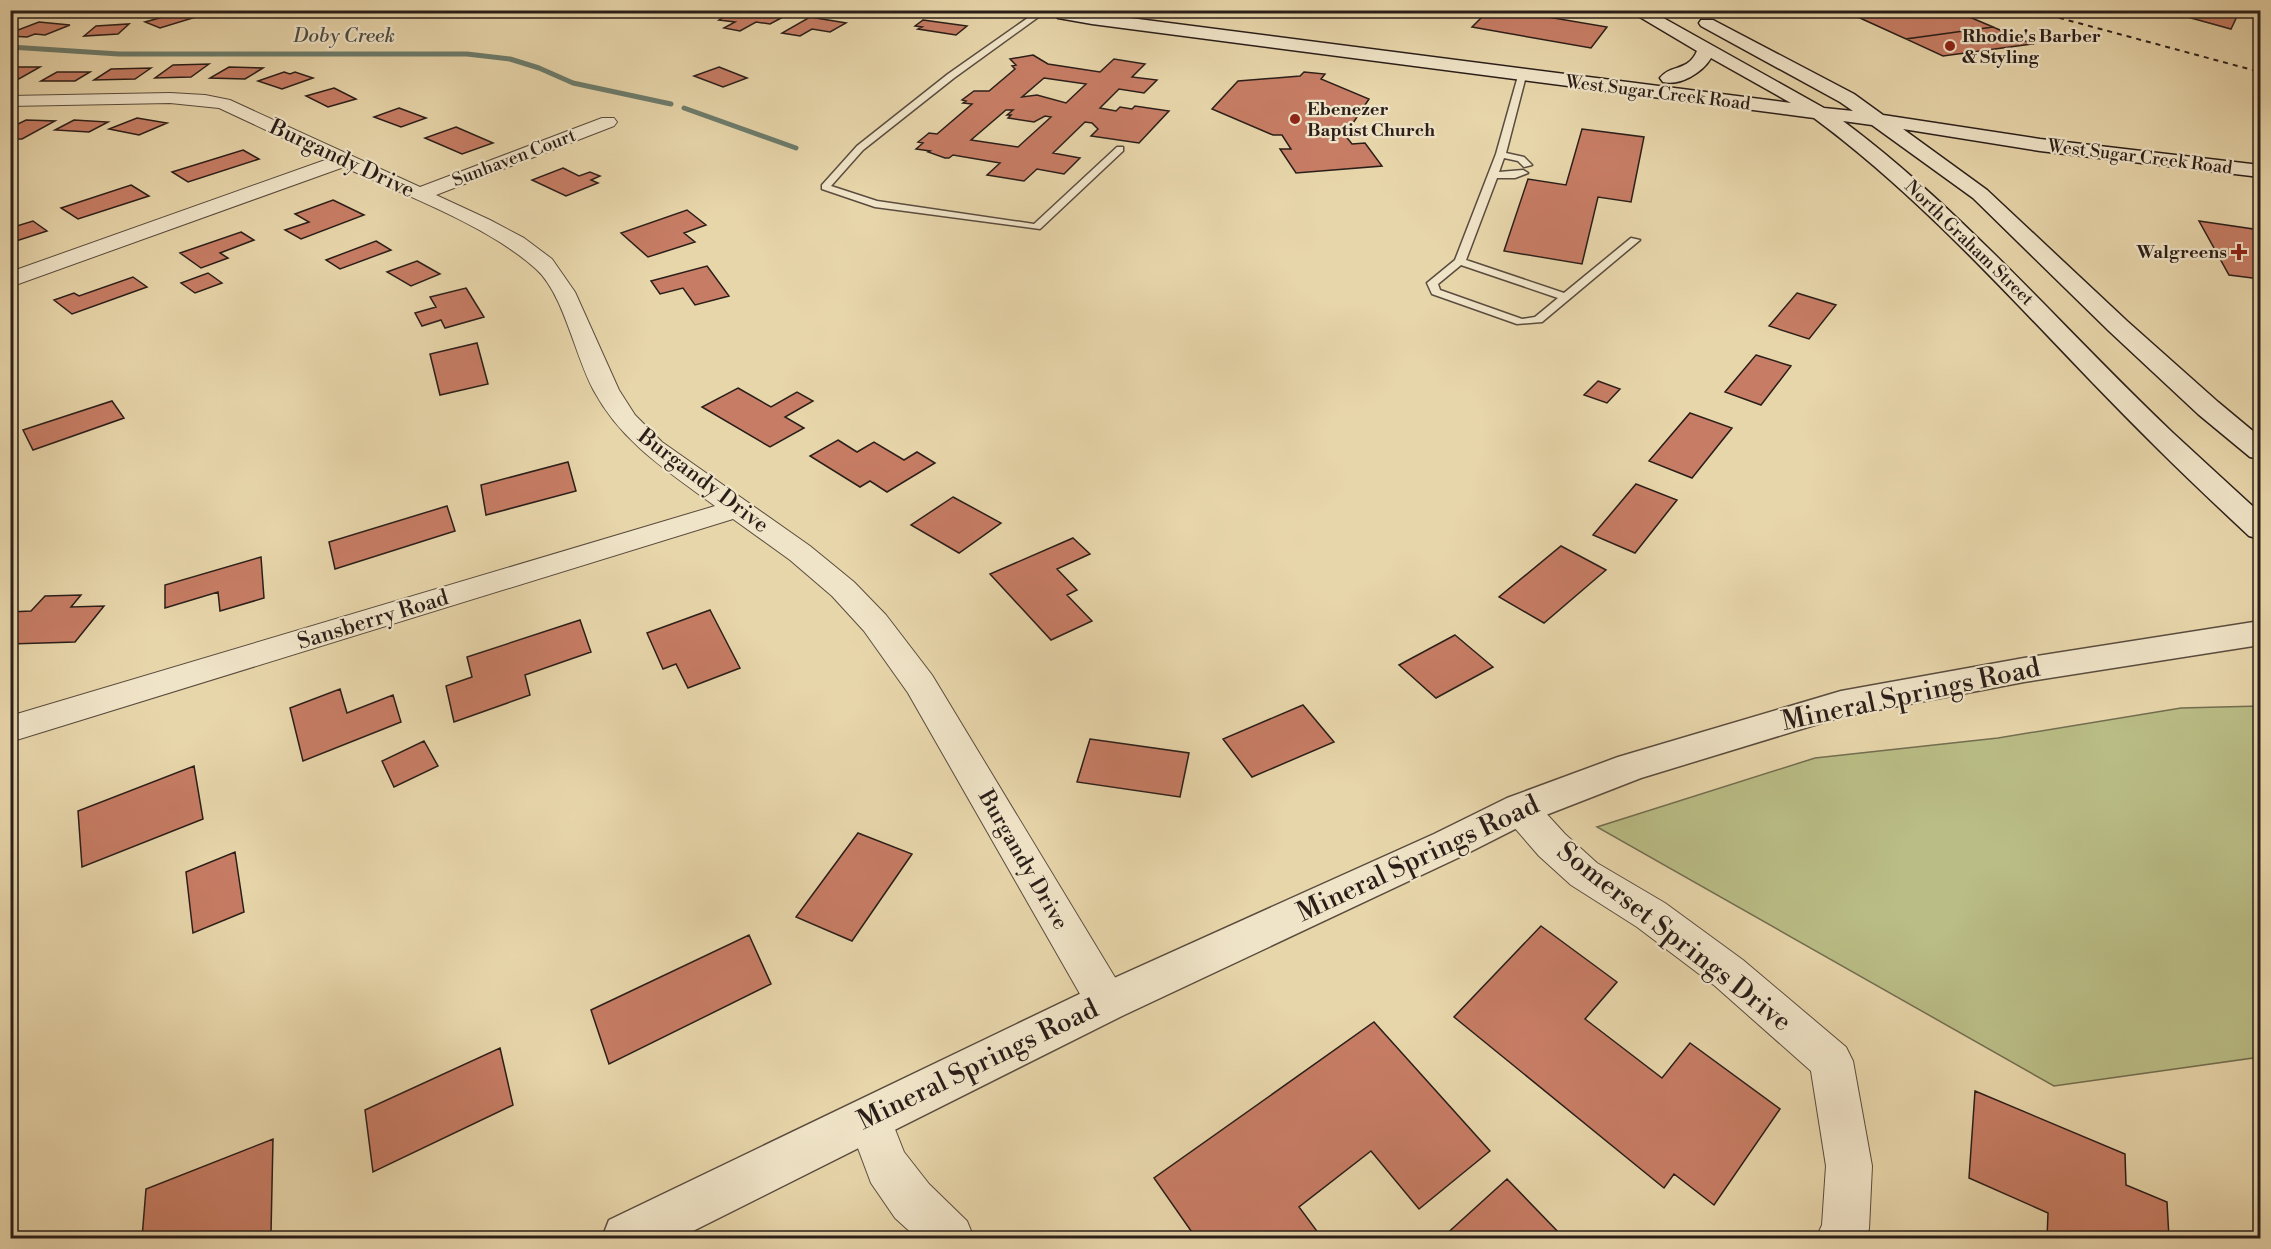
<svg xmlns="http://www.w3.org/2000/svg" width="2271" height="1249" font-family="'Libre Bodoni',serif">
<rect width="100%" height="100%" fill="#e8d6ab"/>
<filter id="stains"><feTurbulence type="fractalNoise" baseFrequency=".00333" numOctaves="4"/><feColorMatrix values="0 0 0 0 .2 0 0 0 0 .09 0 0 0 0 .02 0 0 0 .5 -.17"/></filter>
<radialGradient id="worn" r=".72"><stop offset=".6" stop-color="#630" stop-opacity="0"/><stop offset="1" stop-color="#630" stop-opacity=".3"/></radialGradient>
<path fill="#babd86" stroke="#726e50" stroke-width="1.5" d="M 2260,706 L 2260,1057 L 2054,1086 L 1597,827 L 1815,758 L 1998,738 L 2181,708 Z"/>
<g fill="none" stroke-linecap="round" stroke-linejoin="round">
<path stroke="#6c7c6c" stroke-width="5" d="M 10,47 L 119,54 L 467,54 L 510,59 L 539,68 L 573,83 L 671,104
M 684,108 L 796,148"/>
</g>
<path fill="#c77d65" stroke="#2a1e19" stroke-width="1.5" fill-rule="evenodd" d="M 628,10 L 655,10 L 643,16 L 631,15 L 637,12 Z
M 737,10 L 743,10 L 783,17 L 770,24 L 756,22 L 740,31 L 724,28 L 735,22 L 719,20 Z
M 1489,10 L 1507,10 L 1607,27 L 1591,48 L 1472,27 Z
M 1869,10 L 1953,10 L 1993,27 L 1906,39 L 1849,13 Z
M 2162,10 L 2240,10 L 2231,29 Z
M 181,12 L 196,17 L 160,28 L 145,22 Z
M 810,17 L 846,23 L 830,32 L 812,29 L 800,36 L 782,33 Z
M 923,20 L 967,26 L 956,35 L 918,29 L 922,27 L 915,26 Z
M 39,22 L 70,25 L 45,35 L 35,34 L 27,37 L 10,36 L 10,33 Z
M 129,24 L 118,34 L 84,36 L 96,26 Z
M 1993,27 L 2032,44 L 1943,56 L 1906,39 Z
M 1033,55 L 1048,64 L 1100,72 L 1114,59 L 1145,64 L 1132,77 L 1157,80 L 1144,93 L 1119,89 L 1100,108 L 1116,111 L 1120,107 L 1132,109 L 1135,106 L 1169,111 L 1139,143 L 1091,136 L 1098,129 L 1092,123 L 1085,122 L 1053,153 L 1080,158 L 1064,174 L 1037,169 L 1024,181 L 987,175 L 1000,163 L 953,155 L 949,158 L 945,158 L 928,152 L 930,151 L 916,149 L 923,143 L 918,142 L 923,138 L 929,133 L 937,134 L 972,104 L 963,103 L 966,101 L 962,100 L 974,91 L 989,91 L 1015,69 L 1012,66 L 1016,65 L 1010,59 ZM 1044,78 L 1086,84 L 1066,103 L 1037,95 L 1022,97 ZM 1006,110 L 1013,110 L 1007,115 L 1011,115 L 1008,118 L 1034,122 L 1045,116 L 1051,117 L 1018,147 L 971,140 Z
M 209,64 L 191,77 L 155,78 L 173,65 Z
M 10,67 L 40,67 L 17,80 L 10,80 Z
M 229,67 L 263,68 L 245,79 L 210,78 Z
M 719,67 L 747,78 L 723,87 L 694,76 Z
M 151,68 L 135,79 L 94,80 L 111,69 Z
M 57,72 L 90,72 L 75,81 L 41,81 Z
M 284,72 L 290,74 L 295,72 L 313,78 L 282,89 L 258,81 Z
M 1304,72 L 1325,74 L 1321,79 L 1369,99 L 1349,129 L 1341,130 L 1352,144 L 1365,143 L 1382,166 L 1296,173 L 1280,149 L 1291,149 L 1282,135 L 1273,135 L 1212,109 L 1238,81 L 1300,76 Z
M 334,88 L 356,99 L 328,107 L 306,96 Z
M 399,108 L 426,118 L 401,127 L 374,117 Z
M 137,118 L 167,123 L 139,135 L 109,129 Z
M 26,120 L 55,121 L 22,139 L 10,139 L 10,128 Z
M 74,120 L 108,122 L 89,132 L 55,130 Z
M 456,127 L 493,143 L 462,154 L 425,138 Z
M 1582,129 L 1644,137 L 1631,202 L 1598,197 L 1582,264 L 1504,251 L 1528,179 L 1566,185 Z
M 243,150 L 259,159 L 188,182 L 172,172 Z
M 563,168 L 579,176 L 590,172 L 600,176 L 591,180 L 598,183 L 566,196 L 532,180 Z
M 131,185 L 149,196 L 78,219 L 61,208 Z
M 333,200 L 364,215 L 301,239 L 285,230 L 309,222 L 295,214 Z
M 687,210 L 706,225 L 684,233 L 695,242 L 648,257 L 621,233 Z
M 33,221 L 47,231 L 10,243 L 10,228 Z
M 2199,221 L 2260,230 L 2260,279 L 2229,275 Z
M 241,232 L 254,240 L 220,253 L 228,258 L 201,268 L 180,253 Z
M 376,241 L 391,250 L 340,269 L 326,260 Z
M 417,261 L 440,274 L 411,286 L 387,272 Z
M 707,266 L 729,296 L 695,305 L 683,288 L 660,294 L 651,281 Z
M 208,273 L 222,283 L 195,293 L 181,283 Z
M 133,277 L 147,287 L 72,314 L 54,300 L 74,293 L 79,296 Z
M 466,288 L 484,317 L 445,328 L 441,320 L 422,326 L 415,313 L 436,307 L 430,297 Z
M 1797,293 L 1836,305 L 1809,339 L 1769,326 Z
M 477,343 L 488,384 L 440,395 L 430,354 Z
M 1756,355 L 1791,366 L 1761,405 L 1725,392 Z
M 1598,381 L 1620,389 L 1607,403 L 1584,395 Z
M 738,388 L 771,407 L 797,392 L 813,401 L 785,417 L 804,428 L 770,447 L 702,407 Z
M 112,401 L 124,418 L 33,450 L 23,430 Z
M 1690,413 L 1732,428 L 1692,478 L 1649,461 Z
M 838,440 L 857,452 L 874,442 L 904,460 L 917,452 L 935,463 L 887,492 L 870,481 L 860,487 L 810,456 Z
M 568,462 L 576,491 L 486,515 L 481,485 Z
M 1636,484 L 1677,500 L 1635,553 L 1593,535 Z
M 953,497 L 1001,523 L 959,553 L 911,525 Z
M 447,506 L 455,531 L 335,569 L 329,542 Z
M 1073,538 L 1090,554 L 1057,569 L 1077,590 L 1067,595 L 1092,621 L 1051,640 L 990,574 Z
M 1561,546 L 1606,570 L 1544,623 L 1499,597 Z
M 261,557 L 264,598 L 220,611 L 218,592 L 165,608 L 165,585 Z
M 81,595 L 71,607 L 104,606 L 75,642 L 10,644 L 10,612 L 31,611 L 45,596 Z
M 710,610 L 740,668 L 688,688 L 676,664 L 663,669 L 647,633 Z
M 580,620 L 591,652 L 525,675 L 530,695 L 454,722 L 446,686 L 472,677 L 467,657 Z
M 1455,635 L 1493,667 L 1436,698 L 1399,665 Z
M 340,689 L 347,713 L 393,695 L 401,722 L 303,761 L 290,708 Z
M 1303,705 L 1334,742 L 1252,777 L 1223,739 Z
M 1090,739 L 1189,753 L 1180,797 L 1077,782 Z
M 424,741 L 438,766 L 394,787 L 382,761 Z
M 194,766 L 203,819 L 82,867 L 78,811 Z
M 858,833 L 912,854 L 852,941 L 796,917 Z
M 235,852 L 244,912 L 193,933 L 186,872 Z
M 1541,926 L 1617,982 L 1585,1019 L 1662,1078 L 1690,1043 L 1780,1109 L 1714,1205 L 1674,1174 L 1664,1188 L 1454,1017 Z
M 749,935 L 771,984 L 609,1064 L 591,1010 Z
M 1374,1022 L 1490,1151 L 1419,1209 L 1371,1151 L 1299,1207 L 1322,1238 L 1196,1238 L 1154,1178 Z
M 500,1048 L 513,1105 L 373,1172 L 365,1110 Z
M 1975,1091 L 2125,1154 L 2126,1185 L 2167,1202 L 2169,1238 L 2047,1238 L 2048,1213 L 1969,1178 Z
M 273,1139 L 271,1233 L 257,1238 L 142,1238 L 146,1189 Z
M 1507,1179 L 1564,1238 L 1442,1238 Z"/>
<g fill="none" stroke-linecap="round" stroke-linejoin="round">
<defs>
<path id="service" d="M 1039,10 L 1048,10 L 954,78 L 863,150 L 831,186 L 877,201 L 1034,224 L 1117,147 L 1123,147 L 1123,151 L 1040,229 L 875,207 L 822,189 L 822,185 L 857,146 L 948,74 Z
M 1224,10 L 1245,10 L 1251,13 L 1247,15 Z
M 1522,74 L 1526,76 L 1506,153 L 1524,157 L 1532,165 L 1524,167 L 1518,161 L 1504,158 L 1499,172 L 1523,170 L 1528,173 L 1515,178 L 1497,178 L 1466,260 L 1564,293 L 1631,238 L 1640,240 L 1542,322 L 1517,324 L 1432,294 L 1427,283 L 1455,260 L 1496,154 L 1518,76 ZM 1461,265 L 1558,298 L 1535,317 L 1522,319 L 1440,290 L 1438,284 Z"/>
<path id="minor" d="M 170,93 L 205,95 L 230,100 L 420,187 L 602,118 L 614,118 L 617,122 L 614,126 L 436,195 L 490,220 L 524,238 L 552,259 L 575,292 L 619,390 L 635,415 L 662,442 L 810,546 L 854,582 L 886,615 L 932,675 L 1122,989 L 1128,1002 L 1122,1015 L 1107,1021 L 1092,1015 L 908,693 L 864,631 L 832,596 L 790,560 L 733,519 L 10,742 L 10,716 L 715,506 C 669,472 622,443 594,391 C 575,357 564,294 536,269 C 489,226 402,194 344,167 L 10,287 L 10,272 L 328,159 L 219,108 L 170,103 L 10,106 L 10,96 Z
M 1520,794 L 1533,799 L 1565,834 L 1597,863 L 1665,903 L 1743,960 L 1846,1047 L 1853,1061 L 1872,1166 L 1869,1229 L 1865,1238 L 1816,1238 L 1822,1225 L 1826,1166 L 1811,1071 L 1715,986 L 1637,927 L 1571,885 L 1539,856 L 1507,819 L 1502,809 L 1507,799 Z
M 869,1097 L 885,1104 L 904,1152 L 929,1184 L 967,1221 L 974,1238 L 917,1238 L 895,1218 L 871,1183 L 847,1119 L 853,1104 Z"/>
<path id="tertiary" d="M 2260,621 L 2260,645 L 2024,682 L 1841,717 L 1641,778 L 1533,820 L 1462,856 L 1122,1016 L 679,1238 L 602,1238 L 609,1220 L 1092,988 L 1434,834 L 1507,798 L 1618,757 L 1841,691 L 2024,658 Z"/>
<path id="secondary" d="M 1048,10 L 1068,10 L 1791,103 L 1711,58 C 1702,73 1680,86 1663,82 L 1660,78 C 1671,64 1688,72 1697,51 L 1628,10 L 1649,10 L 1824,108 L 1853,111 L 1840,102 L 1701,26 L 1699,23 L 1701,20 L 1713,20 L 1854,94 L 1883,115 L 2040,139 L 2260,165 L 2260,177 L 2040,151 L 1903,129 L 1987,190 L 2127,321 L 2218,402 L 2260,437 L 2260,459 L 2250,457 L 2198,414 L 2109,331 L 1973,198 L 1872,125 L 1843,121 C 1965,212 2063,329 2173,433 C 2202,460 2231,486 2260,513 L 2260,539 L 2249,536 C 2217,506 2185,476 2154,445 C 2041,334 1941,212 1814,118 L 1092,24 L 1058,18 Z"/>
</defs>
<use href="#service" stroke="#5a4c3e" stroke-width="3"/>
<use href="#minor" stroke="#5a4c3e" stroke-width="2"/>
<use href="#tertiary" stroke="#5a4c3e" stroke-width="3"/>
<use href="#secondary" stroke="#2a1e19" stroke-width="3"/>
<use href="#service" fill="#f0e4c8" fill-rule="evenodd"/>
<use href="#minor" fill="#f0e4c8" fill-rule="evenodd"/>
<use href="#tertiary" fill="#f0e4c8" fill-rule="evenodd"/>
<use href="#secondary" fill="#f0e4c8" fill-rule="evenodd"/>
<path stroke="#2a1e19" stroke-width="2" stroke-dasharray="5 5" stroke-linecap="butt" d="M 2030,10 L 2260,72"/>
</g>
<g fill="#8f2418" stroke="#f0e4c8" stroke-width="2">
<circle cx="1950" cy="46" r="6"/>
<circle cx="1295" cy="119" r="6"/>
<path d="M2236 243h6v6h6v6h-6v6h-6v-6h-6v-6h6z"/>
</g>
<g text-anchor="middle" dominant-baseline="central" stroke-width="4.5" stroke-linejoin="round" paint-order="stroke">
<g font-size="18" font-weight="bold" fill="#2a1e19" stroke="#f0e4c8" text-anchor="start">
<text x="1962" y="36">Rhodie's Barber<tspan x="1962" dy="21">&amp; Styling</tspan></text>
<text x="1307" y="109">Ebenezer<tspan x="1307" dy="21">Baptist Church</tspan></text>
<text x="2227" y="252" text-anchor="end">Walgreens</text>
</g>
<g font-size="18" fill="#2a1e19" stroke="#f0e4c8">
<text transform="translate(1658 93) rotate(7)">West Sugar Creek Road</text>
<text transform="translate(2140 157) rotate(7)">West Sugar Creek Road</text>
<text transform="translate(514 158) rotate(-21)">Sunhaven Court</text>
<text transform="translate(1969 243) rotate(44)">North Graham Street</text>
</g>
<g font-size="20" font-style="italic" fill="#4b4d43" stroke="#f0e4c8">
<text x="344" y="36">Doby Creek</text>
</g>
<g font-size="22" fill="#2a1e19" stroke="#f0e4c8">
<text transform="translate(342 159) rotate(25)">Burgandy Drive</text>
<text transform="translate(703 481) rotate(37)">Burgandy Drive</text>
<text transform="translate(373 620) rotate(-17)">Sansberry Road</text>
<text transform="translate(1023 860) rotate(60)">Burgandy Drive</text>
</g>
<g font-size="27" fill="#2a1e19" stroke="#f0e4c8">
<text transform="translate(1911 695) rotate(-12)">Mineral Springs Road</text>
<text transform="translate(1418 859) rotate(-25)">Mineral Springs Road</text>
<text transform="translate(1674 937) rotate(38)">Somerset Springs Drive</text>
<text transform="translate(978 1065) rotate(-26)">Mineral Springs Road</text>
</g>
</g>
<rect width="2271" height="1249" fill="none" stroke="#e8d6ab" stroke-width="36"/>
<rect x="12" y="12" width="2247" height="1225" fill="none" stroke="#2a1e19" stroke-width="3"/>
<rect x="18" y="18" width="2235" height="1213" fill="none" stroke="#2a1e19" stroke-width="1.5"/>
<rect width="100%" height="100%" filter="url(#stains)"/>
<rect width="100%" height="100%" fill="url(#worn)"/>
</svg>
